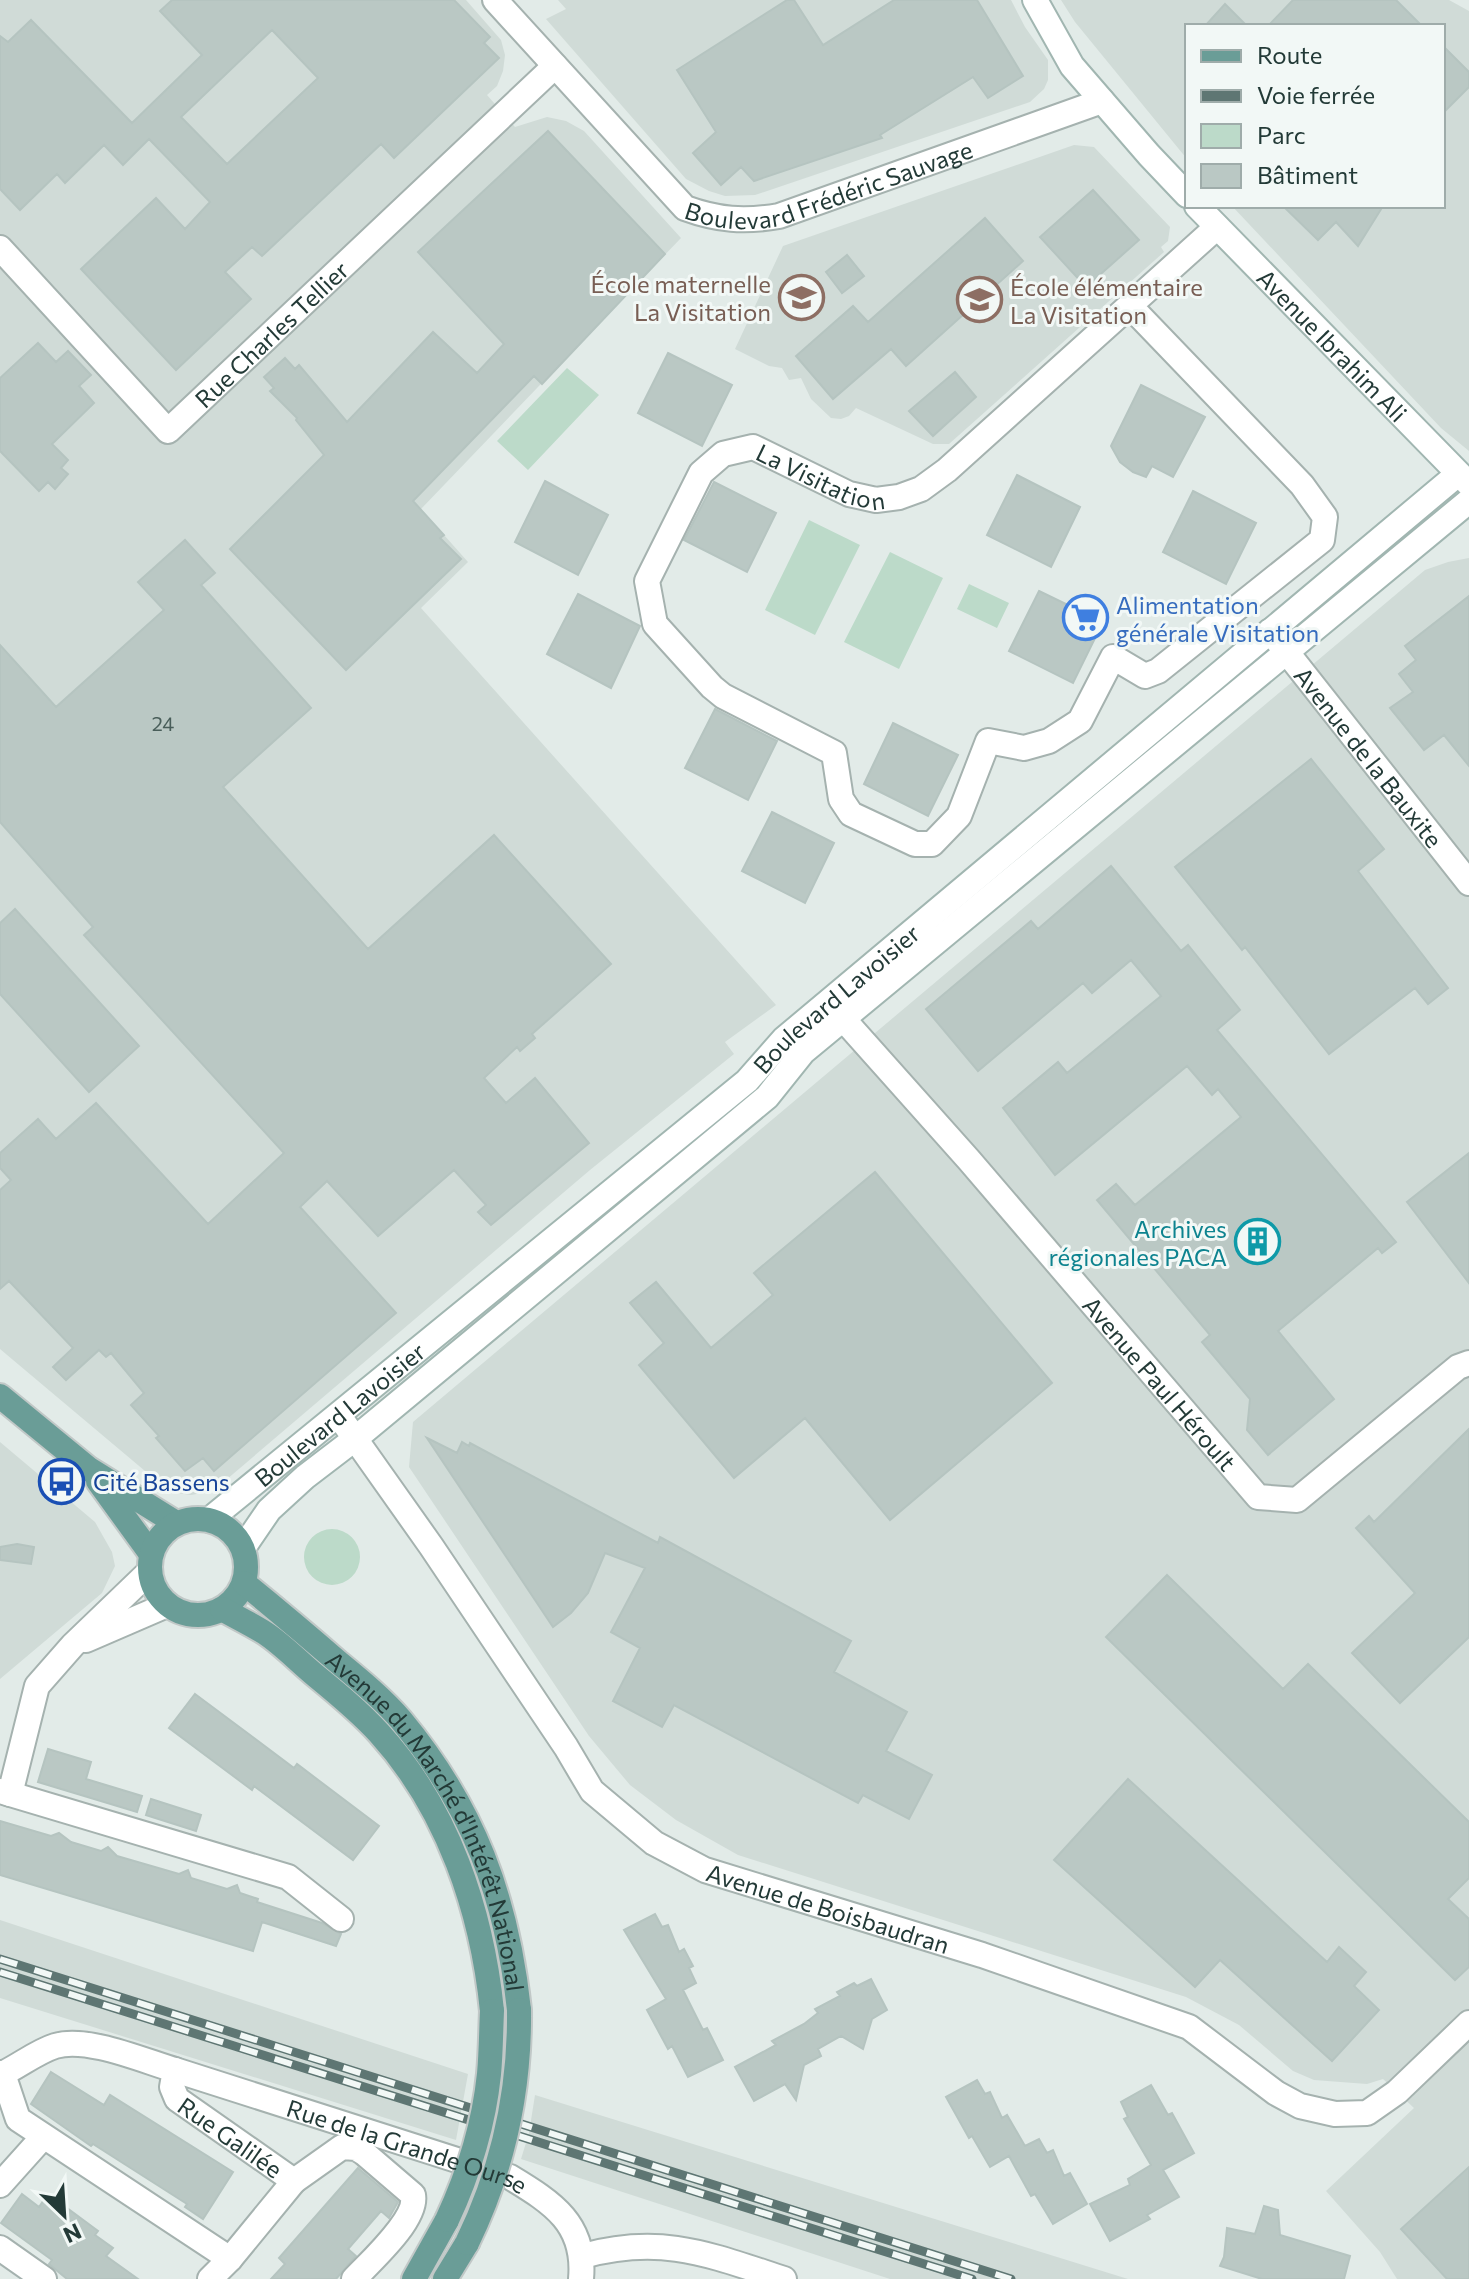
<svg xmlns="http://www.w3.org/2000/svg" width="1469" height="2279" font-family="Commissioner,sans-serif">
<rect width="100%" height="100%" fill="#e2ebe8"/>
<path fill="#d0dbd7" d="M 0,0 L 466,0 L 501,40 L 505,55 L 503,71 L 497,86 L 487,95 L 515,127 L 547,117 L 566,121 L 584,131 L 681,238 L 421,509 L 468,562 L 421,608 L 776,1005 L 725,1042 L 734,1054 L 590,1170 L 213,1491 L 191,1495 L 170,1492 L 0,1349 Z
M 558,0 L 1011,0 L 1025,27 L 1048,60 L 1048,80 L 1044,89 L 1030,102 L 755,195 L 725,196 L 709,191 L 686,179 L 546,19 L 566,9 Z
M 1061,0 L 1449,0 L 1469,11 L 1469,451 L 1441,428 L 1232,206 L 1443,206 L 1443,26 L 1187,26 L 1187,159 L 1075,22 Z
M 1074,145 L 1094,147 L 1170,227 L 1168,241 L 1161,247 L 1164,252 L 949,444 L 933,444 L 856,408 L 849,416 L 841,419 L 831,418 L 811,399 L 801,378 L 789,380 L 782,368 L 769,366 L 735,349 L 783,246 Z
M 1469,558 L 1469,2279 L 1397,2279 L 1380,2252 L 1326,2191 L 1414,2108 L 1383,2079 L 1367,2084 L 1314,2080 L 1293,2071 L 1239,2025 L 1186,1997 L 738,1855 L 676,1820 L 630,1785 L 589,1736 L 409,1467 L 413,1422 L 1425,570 L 1448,562 Z
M 0,1442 L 95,1522 L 112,1552 L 115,1566 L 102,1593 L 0,1679 Z
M 0,1920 L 468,2074 L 456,2140 L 0,1998 Z
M 535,2095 L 1128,2279 L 890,2279 L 521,2159 L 529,2133 Z"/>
<path fill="#bcdac9" d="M 567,368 L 599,395 L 528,470 L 497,441 Z
M 809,520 L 860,545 L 815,635 L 765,610 Z
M 890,552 L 943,578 L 899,669 L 844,642 Z
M 969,584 L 1009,603 L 997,628 L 957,609 Z
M304 1557a28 28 0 1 1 56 0a28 28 0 1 1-56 0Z"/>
<path fill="#bac8c4" stroke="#b5c4c0" stroke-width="2" fill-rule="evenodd" d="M 172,0 L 454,0 L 490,37 L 484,43 L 499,58 L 394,158 L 381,144 L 262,256 L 252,247 L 225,272 L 251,299 L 176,370 L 81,269 L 156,198 L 185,229 L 210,202 L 149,139 L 123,165 L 104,145 L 65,183 L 57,174 L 20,210 L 0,189 L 0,36 L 8,42 L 31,20 L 132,123 L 202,55 L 160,11 ZM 272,30 L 318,78 L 227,164 L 181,117 Z
M 787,0 L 794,0 L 823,45 L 894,0 L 977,0 L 1023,76 L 988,98 L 973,77 L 880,135 L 882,138 L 754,181 L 741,167 L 721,185 L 693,153 L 716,132 L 677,70 Z
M 1293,0 L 1396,0 L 1422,26 L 1268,26 Z
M 1225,4 L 1247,26 L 1205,26 Z
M 1443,46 L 1469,72 L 1469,87 L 1443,113 Z
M 548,131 L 665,254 L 542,384 L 534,376 L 413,501 L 444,535 L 440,538 L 461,559 L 346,670 L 230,549 L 324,455 L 296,420 L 297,418 L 270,391 L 274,388 L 264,377 L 285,358 L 295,369 L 299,365 L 347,422 L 433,332 L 477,373 L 504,344 L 418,252 Z
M 1093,190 L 1139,240 L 1086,287 L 1040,237 Z
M 1283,206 L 1383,206 L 1358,246 L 1336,222 L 1318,240 Z
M 985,218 L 1023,261 L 906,366 L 891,349 L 833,399 L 796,356 L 853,306 L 868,322 Z
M 847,255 L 864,276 L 842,293 L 826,272 Z
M 38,343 L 56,362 L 68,351 L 91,375 L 79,386 L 94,403 L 52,444 L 68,460 L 61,468 L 68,474 L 55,489 L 48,482 L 39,491 L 0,451 L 0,378 Z
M 668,353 L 732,385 L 702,446 L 638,413 Z
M 955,372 L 976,397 L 933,436 L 909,411 Z
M 1141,385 L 1205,417 L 1173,477 L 1152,466 L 1146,477 L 1133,472 L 1120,462 L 1111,446 Z
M 1017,475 L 1080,507 L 1051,567 L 987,535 Z
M 545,481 L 608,515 L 578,575 L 515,542 Z
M 714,482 L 776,513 L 747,572 L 684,540 Z
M 1193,491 L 1256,523 L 1226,584 L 1163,552 Z
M 185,540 L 215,573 L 201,585 L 311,708 L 223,787 L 368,949 L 494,835 L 611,964 L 532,1034 L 535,1038 L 520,1051 L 517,1047 L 484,1078 L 506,1103 L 535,1078 L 589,1143 L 491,1225 L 478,1212 L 486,1205 L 454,1170 L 378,1236 L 327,1181 L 300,1207 L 396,1313 L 214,1471 L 203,1458 L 185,1471 L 156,1438 L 159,1436 L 131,1405 L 144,1393 L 111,1353 L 106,1357 L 99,1350 L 66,1380 L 53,1367 L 73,1348 L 9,1281 L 0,1289 L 0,1190 L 11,1180 L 0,1168 L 0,1153 L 38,1119 L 56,1139 L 96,1103 L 208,1224 L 284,1153 L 84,935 L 93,927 L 0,822 L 0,645 L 56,707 L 164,610 L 138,582 Z
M 1039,591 L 1103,622 L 1073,683 L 1009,651 Z
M 578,594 L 640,626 L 611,688 L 547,654 Z
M 1469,596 L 1469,766 L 1444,735 L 1424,750 L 1390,708 L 1413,692 L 1399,674 L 1416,660 L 1405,646 Z
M 715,709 L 777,741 L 748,800 L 685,768 Z
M 893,723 L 958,755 L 928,816 L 864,784 Z
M 1311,759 L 1384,849 L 1358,871 L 1448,988 L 1428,1004 L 1415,988 L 1329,1054 L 1245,947 L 1242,950 L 1175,867 Z
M 772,812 L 834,843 L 805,903 L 742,871 Z
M 1111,866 L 1181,951 L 1188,945 L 1240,1010 L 1217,1030 L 1396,1242 L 1382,1253 L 1378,1248 L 1278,1331 L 1334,1399 L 1268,1455 L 1247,1430 L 1250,1399 L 1202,1342 L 1210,1335 L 1097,1200 L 1116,1184 L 1135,1205 L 1241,1117 L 1218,1089 L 1212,1095 L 1187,1066 L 1055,1175 L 1003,1108 L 1058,1062 L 1067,1073 L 1161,996 L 1131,960 L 1092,993 L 1083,983 L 978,1071 L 926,1009 L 1031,921 L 1038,929 Z
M 15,909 L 139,1046 L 89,1092 L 0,994 L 0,923 Z
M 1469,1153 L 1469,1283 L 1407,1202 Z
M 875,1172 L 1052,1383 L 890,1520 L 805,1418 L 734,1478 L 639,1365 L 664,1343 L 630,1303 L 656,1282 L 711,1348 L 773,1295 L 754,1273 Z
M 1469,1429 L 1469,1637 L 1400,1703 L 1352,1653 L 1415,1593 L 1356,1528 L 1369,1516 L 1374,1522 Z
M 427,1438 L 457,1453 L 462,1442 L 469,1446 L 470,1443 L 658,1543 L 660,1537 L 851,1641 L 834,1672 L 907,1712 L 886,1751 L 932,1775 L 909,1819 L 863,1795 L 858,1803 L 674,1705 L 662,1727 L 613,1701 L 640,1648 L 611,1632 L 645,1568 L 605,1553 L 588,1593 L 571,1613 L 553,1627 Z
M 17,1544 L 34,1547 L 31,1564 L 0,1560 L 0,1547 Z
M 1167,1575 L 1283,1689 L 1308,1664 L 1469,1822 L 1469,1878 L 1448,1899 L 1469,1919 L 1469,1967 L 1455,1980 L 1106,1637 Z
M 195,1694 L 294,1768 L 297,1764 L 379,1826 L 353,1860 L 254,1786 L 252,1790 L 169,1728 Z
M 48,1749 L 91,1762 L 86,1779 L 142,1796 L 137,1812 L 38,1782 Z
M 1128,1779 L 1327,1962 L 1339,1947 L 1366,1972 L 1354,1986 L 1379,2010 L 1332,2061 L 1220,1960 L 1195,1987 L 1054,1860 Z
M 151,1799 L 201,1815 L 196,1831 L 146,1815 Z
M 0,1821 L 51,1836 L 59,1833 L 71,1842 L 101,1851 L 108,1847 L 117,1856 L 179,1874 L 188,1870 L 191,1878 L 227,1889 L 237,1885 L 240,1893 L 258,1899 L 257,1902 L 322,1923 L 341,1934 L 336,1946 L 262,1922 L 253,1951 L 0,1875 Z
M 655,1914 L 662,1927 L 668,1925 L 679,1952 L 684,1949 L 693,1966 L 689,1968 L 696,1983 L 683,1990 L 703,2030 L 707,2028 L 723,2060 L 688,2077 L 672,2046 L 668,2049 L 647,2010 L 666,1999 L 624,1930 Z
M 871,1979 L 887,2010 L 872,2019 L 863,2049 L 841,2036 L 818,2049 L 821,2056 L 804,2065 L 796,2100 L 785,2084 L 754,2101 L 735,2067 L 776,2045 L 772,2041 L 804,2024 L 818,2013 L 815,2009 L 840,1996 L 837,1992 L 854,1983 L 857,1986 Z
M 51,2072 L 104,2105 L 110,2095 L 233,2172 L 203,2219 L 185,2207 L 187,2204 L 93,2144 L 91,2146 L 31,2104 Z
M 977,2080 L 985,2094 L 990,2092 L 1002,2118 L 1007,2115 L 1025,2146 L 1039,2139 L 1047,2153 L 1053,2150 L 1064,2176 L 1070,2173 L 1087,2204 L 1053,2224 L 1035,2194 L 1031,2196 L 1009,2156 L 990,2167 L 972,2136 L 969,2138 L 946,2097 Z
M 1151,2085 L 1168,2115 L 1172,2113 L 1194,2153 L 1163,2170 L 1179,2197 L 1147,2215 L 1150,2219 L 1110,2241 L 1090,2204 L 1130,2185 L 1128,2179 L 1151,2165 L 1124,2119 L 1128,2117 L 1121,2102 Z
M 1469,2167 L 1469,2279 L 1447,2279 L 1401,2229 Z
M 358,2168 L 398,2202 L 389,2218 L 381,2211 L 348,2249 L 356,2256 L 336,2279 L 271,2279 L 285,2264 L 279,2258 Z
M 22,2194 L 39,2207 L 48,2194 L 98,2231 L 95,2235 L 113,2248 L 106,2256 L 138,2279 L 67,2279 L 49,2264 L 52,2260 L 1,2223 Z
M 1264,2206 L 1278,2210 L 1280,2235 L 1350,2256 L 1344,2279 L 1262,2279 L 1220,2266 L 1224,2257 L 1227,2228 L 1255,2234 Z"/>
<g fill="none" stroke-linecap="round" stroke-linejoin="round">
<defs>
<g id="street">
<path id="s1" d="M 495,0 L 685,208 C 718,220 744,222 779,216 L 1102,101"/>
<path id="s2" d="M 0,248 L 168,431 L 555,66"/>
<path id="s3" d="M 1130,306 L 1302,485 L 1325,517 L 1322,540 L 1158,671 L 1145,676 L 1113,657 L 1080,721 L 1049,741 L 1024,748 L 988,741 L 959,816 L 932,844 L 915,844 L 851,814 L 841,799 L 834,753 L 723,696 L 712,687 L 655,624 L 647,581 L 701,473 L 723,454 L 753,447 L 849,494 L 876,500 L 899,497 L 921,489 L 947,470 L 1217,227"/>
<path id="s4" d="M 1270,631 L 1469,883"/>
<path id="s5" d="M 829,1003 L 969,1160 L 1258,1497 L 1297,1500 L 1458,1367 L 1469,1363"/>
<path id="s6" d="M 339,1416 L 431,1546 L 566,1747 L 592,1791 L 654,1843 L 705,1870 L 982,1955 L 1189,2027 L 1276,2093 L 1300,2106 L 1335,2114 L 1367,2113 L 1397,2092 L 1469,2023"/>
<path d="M 86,1640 L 167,1605"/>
<path d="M 0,1791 L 288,1877 L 341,1919"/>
<path d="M 10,1794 L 37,1686 L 73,1645 L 149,1572"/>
<path id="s7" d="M 175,2070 L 510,2177 C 553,2203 586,2224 581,2279"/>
<path d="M 0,2073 L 3,2074 L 18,2119 L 230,2259"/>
<path id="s8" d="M 0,2075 C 18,2067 36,2052 55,2046 C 87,2036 144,2061 175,2070 L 172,2087 L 177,2099 L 294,2181 L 342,2147 L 356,2148 L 364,2153 L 413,2195 C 418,2219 371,2261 354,2279"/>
<path d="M 0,2185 L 43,2137"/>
<path d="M 0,2248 L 44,2279"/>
<path d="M 583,2256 C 662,2234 710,2255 784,2279"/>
<path d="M 210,2279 L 230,2259 L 294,2181"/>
</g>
<g id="secondary">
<path d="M 1035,0 L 1072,66 L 1149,155 L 1187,195"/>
<path id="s9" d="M 1197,206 L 1469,484"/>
<path id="s10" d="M 209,1520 L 747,1081 L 784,1039 L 1458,474"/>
<path d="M 243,1548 L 269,1510 L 305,1477 L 356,1438 L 767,1097 L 803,1052 L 1469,501"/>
</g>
<g id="primary">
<path d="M 0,1396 L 89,1469 L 176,1523"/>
<path d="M 98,1481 L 151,1554"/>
<circle cx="198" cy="1567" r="48"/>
<path id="s11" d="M 244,1583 C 276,1609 307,1635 338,1662 C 360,1680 383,1699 401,1720 C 474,1808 507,1898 519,2010"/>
<path d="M 222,1609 C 236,1617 251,1624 265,1633 C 283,1645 299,1662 316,1676 C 338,1694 360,1712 379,1733 C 448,1809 482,1911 492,2011"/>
<path d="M 414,2279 L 447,2220"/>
<path d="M 445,2279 L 467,2243"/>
</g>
</defs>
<use href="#street" stroke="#a5b2af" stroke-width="28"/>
<use href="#secondary" stroke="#a1b6b1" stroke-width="28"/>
<use href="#primary" stroke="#c1c8c7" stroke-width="28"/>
<use href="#street" stroke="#fff" stroke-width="24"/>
<use href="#secondary" stroke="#fff" stroke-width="24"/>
<use href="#primary" stroke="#6a9d97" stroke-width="24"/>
<defs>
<path id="rail" d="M 0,1959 L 1011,2279
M 0,1972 L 972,2279"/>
</defs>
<use href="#rail" stroke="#5e7673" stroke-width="9"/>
<use href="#rail" stroke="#f2f8f6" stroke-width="6" stroke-dasharray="18" stroke-linecap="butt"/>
<defs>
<path id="primary-bridge" d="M 447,2220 C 468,2175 484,2123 489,2074 C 491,2053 491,2032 492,2011
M 467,2243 C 503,2169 520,2093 519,2010"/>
</defs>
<use href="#primary-bridge" stroke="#c1c8c7" stroke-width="28" stroke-linecap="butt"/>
<use href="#primary-bridge" stroke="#6a9d97" stroke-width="24"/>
</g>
<defs>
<symbol id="school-ring" viewBox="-11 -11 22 22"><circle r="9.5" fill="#f2f8f6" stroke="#8d6e63" stroke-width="1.5"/><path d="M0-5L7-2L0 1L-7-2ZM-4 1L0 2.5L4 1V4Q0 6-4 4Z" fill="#8d6e63"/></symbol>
<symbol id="supermarket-ring" viewBox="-11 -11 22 22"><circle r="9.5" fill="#f2f8f6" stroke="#3f7fe0" stroke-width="1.5"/><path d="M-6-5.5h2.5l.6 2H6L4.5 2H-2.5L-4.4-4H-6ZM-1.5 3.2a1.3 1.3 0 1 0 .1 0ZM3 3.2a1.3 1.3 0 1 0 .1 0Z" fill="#3f7fe0"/></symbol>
<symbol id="building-ring" viewBox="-11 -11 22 22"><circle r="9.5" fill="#f2f8f6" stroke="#0f9aa8" stroke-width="1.5"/><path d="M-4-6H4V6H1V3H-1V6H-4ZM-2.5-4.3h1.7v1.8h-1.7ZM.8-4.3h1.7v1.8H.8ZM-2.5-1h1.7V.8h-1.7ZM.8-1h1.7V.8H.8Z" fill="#0f9aa8"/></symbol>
<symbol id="bus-ring" viewBox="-11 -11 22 22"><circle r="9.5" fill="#f2f8f6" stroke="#1a4fb4" stroke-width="1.5"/><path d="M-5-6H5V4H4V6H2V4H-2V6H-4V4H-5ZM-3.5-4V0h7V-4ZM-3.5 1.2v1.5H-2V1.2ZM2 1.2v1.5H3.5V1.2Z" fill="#1a4fb4"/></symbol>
</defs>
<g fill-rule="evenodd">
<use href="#school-ring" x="776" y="272" width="51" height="51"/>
<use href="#school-ring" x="954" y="274" width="51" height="51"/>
<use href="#supermarket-ring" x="1060" y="592" width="51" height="51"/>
<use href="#building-ring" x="1232" y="1216" width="51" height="51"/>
<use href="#bus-ring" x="36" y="1456" width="51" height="51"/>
</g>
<g text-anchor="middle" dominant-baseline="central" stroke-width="6" stroke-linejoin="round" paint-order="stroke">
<g font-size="20" fill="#495e5a">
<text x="163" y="723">24</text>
</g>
<g font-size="24" fill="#233a37" stroke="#f2f8f6">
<text stroke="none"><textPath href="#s1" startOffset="432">Boulevard Frédéric Sauvage</textPath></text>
<text stroke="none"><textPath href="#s2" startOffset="390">Rue Charles Tellier</textPath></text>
<text stroke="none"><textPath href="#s9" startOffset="194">Avenue Ibrahim Ali</textPath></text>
<text stroke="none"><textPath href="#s3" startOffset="1538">La Visitation</textPath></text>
<text stroke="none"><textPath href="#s4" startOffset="160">Avenue de la Bauxite</textPath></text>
<text stroke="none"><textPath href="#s10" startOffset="816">Boulevard Lavoisier</textPath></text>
<text stroke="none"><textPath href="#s5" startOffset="504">Avenue Paul Héroult</textPath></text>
<text stroke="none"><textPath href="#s10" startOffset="168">Boulevard Lavoisier</textPath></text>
<text stroke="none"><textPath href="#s11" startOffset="310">Avenue du Marché d'Intérêt National</textPath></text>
<text stroke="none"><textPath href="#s6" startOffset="720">Avenue de Boisbaudran</textPath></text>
<text stroke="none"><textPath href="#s8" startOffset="282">Rue Galilée</textPath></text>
<text stroke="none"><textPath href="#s7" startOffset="244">Rue de la Grande Ourse</textPath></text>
</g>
<g font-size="24" fill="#785e54" stroke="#f2f8f6" text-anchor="end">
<text x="771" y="283">École maternelle<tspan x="771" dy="28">La Visitation</tspan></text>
<text x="1010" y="286" text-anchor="start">École élémentaire<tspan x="1010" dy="28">La Visitation</tspan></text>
</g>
<g font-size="24" fill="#366cbe" stroke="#f2f8f6" text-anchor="start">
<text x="1116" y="604">Alimentation<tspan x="1116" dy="28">générale Visitation</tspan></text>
</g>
<g font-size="24" fill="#0d838f" stroke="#f2f8f6" text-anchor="end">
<text x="1227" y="1228">Archives<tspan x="1227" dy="28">régionales PACA</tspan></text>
</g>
<g font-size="24" fill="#164399" stroke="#f2f8f6" text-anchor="start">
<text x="93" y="1481">Cité Bassens</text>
</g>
</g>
<rect x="1185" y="24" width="260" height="184" fill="#f2f8f6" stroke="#9facaa" stroke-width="2"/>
<rect x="1201" y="50" width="40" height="12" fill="#6a9d97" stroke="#9facaa" stroke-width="2"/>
<text x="1257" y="64" font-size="24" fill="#233a37">Route</text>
<rect x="1201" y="90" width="40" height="12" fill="#5e7673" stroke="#9facaa" stroke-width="2"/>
<text x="1257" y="104" font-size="24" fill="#233a37">Voie ferrée</text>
<rect x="1201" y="124" width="40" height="24" fill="#bcdac9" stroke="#9facaa" stroke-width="2"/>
<text x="1257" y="144" font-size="24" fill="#233a37">Parc</text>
<rect x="1201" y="164" width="40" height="24" fill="#bac8c4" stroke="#9facaa" stroke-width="2"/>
<text x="1257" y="184" font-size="24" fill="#233a37">Bâtiment</text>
<g transform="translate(64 2215) rotate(155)" stroke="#f2f8f6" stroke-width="6" paint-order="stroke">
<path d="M0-6L14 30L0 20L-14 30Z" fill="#233a37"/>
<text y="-12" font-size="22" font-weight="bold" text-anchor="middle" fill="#233a37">N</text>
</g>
</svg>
